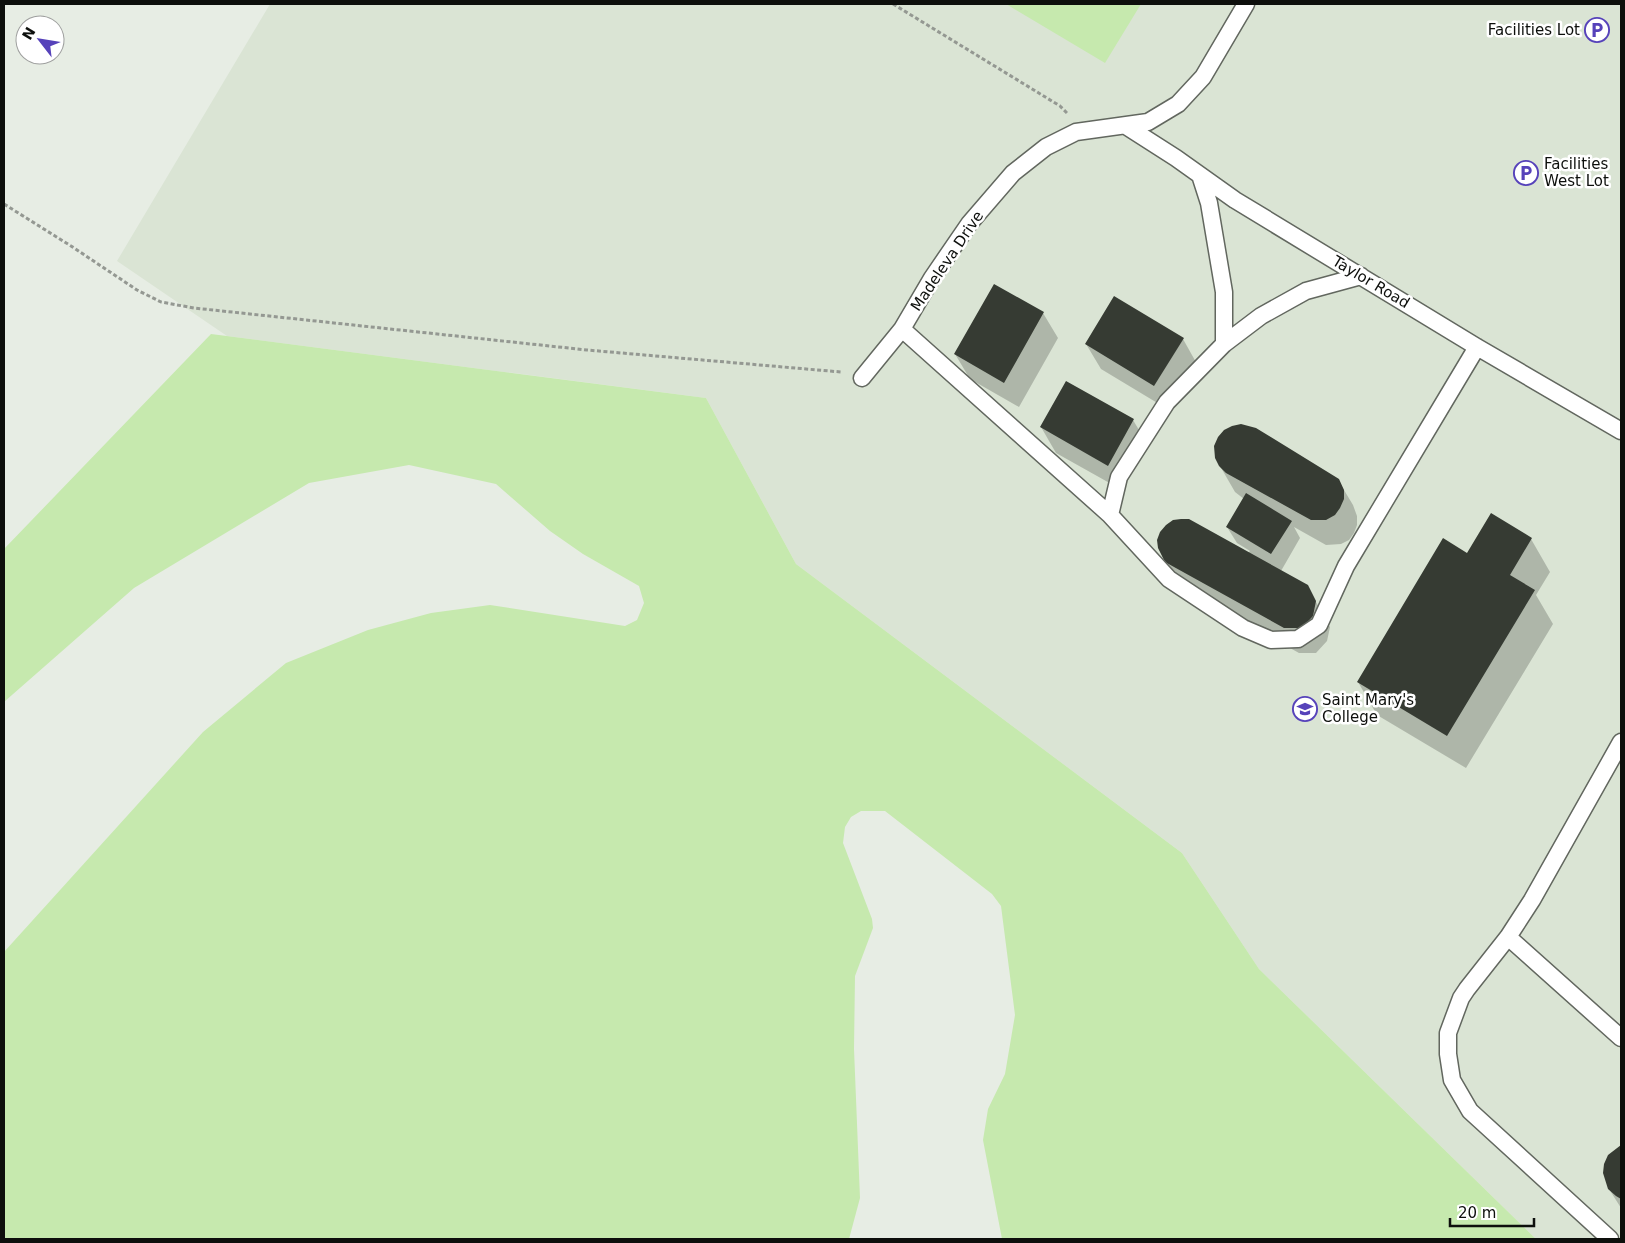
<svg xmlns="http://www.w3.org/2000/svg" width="1625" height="1243" font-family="'DejaVu Sans',sans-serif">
<rect width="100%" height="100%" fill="#e7ede4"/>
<path fill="#dae4d4" d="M 270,4 L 1621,4 L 1621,1239 L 1536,1239 L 1259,969 L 1182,853 L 796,564 L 706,398 L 227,336 L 117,261 Z"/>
<path fill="#c6e9ae" d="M 1006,4 L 1141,4 L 1105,63 Z
M 211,334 L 706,398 L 796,564 L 1182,853 L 1259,969 L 1536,1239 L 1002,1239 L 983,1140 L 988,1109 L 1005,1074 L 1015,1015 L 1001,906 L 992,894 L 885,811 L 861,811 L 851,817 L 845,827 L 843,843 L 872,919 L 873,928 L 855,976 L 854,1049 L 860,1198 L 849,1239 L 4,1239 L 4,952 L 203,732 L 286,663 L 368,630 L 431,613 L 490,605 L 625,626 L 637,620 L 644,603 L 639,586 L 583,554 L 550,531 L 496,484 L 409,465 L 309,483 L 134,588 L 4,702 L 4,549 Z"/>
<path fill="#0003" d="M 1043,313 L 1058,338 L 1019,407 L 970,379 L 955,354 Z
M 1183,339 L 1197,364 L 1169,410 L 1101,369 L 1086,344 Z
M 1133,420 L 1148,445 L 1122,490 L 1056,453 L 1041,427 Z
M 1220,466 L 1338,480 L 1353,505 L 1357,516 L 1357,525 L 1354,533 L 1349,540 L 1341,544 L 1326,545 L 1294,527 L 1300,538 L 1281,571 L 1307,586 L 1330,627 L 1327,641 L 1316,653 L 1299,653 L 1181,587 L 1166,562 L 1248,553 L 1250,551 L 1237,543 L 1227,527 L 1244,499 L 1235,492 Z
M 1531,539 L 1550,572 L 1536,595 L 1553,624 L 1466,768 L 1377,715 L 1358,682 Z
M 1621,1146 L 1621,1208 L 1609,1189 L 1609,1156 Z"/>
<path fill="#363b33" d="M 994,284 L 1044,312 L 1004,383 L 954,354 Z
M 1114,296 L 1184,338 L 1154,386 L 1085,344 Z
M 1066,381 L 1134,419 L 1108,466 L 1040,427 Z
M 1241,424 L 1256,428 L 1339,479 L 1344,490 L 1344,499 L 1340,508 L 1335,515 L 1326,520 L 1311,520 L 1226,473 L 1219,466 L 1215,458 L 1214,446 L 1218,437 L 1224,430 L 1232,426 Z
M 1246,493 L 1292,521 L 1271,554 L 1226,527 Z
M 1491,513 L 1532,538 L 1510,575 L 1535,590 L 1447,736 L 1357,682 L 1443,538 L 1467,553 Z
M 1181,519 L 1189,519 L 1308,585 L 1316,601 L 1313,616 L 1302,628 L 1284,628 L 1165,562 L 1158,548 L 1157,540 L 1160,532 L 1166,525 L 1173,520 Z
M 1621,1145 L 1621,1199 L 1616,1196 L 1608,1189 L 1603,1173 L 1604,1164 L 1608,1155 Z"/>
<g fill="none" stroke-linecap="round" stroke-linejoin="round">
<defs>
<path id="lane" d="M 1126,126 L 1176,158 L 1235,200 L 1477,347 L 1621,431
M 1200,175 L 1209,203 L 1224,292 L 1224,344
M 902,329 L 1110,515 L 1169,579 L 1243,628 L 1271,640 L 1298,639 L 1319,625 L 1346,566 L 1477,347
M 862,378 L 902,329 L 932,278 L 969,224 L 1013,173 L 1046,147 L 1076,132 L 1148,122 L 1178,104 L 1203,77 L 1246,4
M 1110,515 L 1119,477 L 1167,402 L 1224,344 L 1261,316 L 1306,291 L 1361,276
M 1508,937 L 1621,1038
M 1610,1239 L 1470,1111 L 1452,1080 L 1448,1054 L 1448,1033 L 1461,998 L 1467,989 L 1508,937 L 1532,900 L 1621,742"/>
</defs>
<use href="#lane" stroke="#62675f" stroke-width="19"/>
<path stroke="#949892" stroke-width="3" stroke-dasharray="4 2.5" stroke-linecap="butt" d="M 893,4 L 1060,106 L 1067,113
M 4,204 L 71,246 L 137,290 L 161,302 L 194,308 L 587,350 L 841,372"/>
<use href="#lane" stroke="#fff" stroke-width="16"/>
</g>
<defs>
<symbol id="parking-ring" viewBox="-11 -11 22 22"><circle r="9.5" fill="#fff" stroke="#5642ba" stroke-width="1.5"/><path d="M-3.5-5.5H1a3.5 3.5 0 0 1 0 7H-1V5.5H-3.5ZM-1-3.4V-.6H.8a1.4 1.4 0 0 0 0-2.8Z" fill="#5642ba"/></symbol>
<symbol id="university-ring" viewBox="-11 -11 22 22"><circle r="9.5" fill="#fff" stroke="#5642ba" stroke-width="1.5"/><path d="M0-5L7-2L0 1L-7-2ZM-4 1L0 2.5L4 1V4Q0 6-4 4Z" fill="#5642ba"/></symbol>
</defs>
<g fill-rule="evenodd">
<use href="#parking-ring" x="1583" y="16" width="28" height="28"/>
<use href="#parking-ring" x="1512" y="159" width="28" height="28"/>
<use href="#university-ring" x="1291" y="695" width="28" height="28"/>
</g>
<g text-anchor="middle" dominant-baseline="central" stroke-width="5" stroke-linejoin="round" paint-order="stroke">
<g font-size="15" fill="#0d0f0c" stroke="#fff" text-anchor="start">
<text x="1580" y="30" text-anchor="end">Facilities Lot</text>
<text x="1544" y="164">Facilities<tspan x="1544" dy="17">West Lot</tspan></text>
<text x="1322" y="700">Saint Mary's<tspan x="1322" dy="17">College</tspan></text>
</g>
<g font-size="15" fill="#0d0f0c" stroke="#fff">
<text transform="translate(947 261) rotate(-56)">Madeleva Drive</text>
<text transform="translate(1371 282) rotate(31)">Taylor Road</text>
</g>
</g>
<rect width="1625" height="1243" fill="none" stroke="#0d0f0c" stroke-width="10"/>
<g transform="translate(40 40) rotate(301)"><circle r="24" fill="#ffffff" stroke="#9e9f9e"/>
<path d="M0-4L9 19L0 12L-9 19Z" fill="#5642ba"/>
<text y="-8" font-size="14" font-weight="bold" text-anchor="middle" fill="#0d0f0c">N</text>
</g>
<path d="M1450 1218v8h84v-8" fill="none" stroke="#0d0f0c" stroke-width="2.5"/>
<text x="1458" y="1218" font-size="15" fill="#0d0f0c" stroke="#ffffff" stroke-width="4" paint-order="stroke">20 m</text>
</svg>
